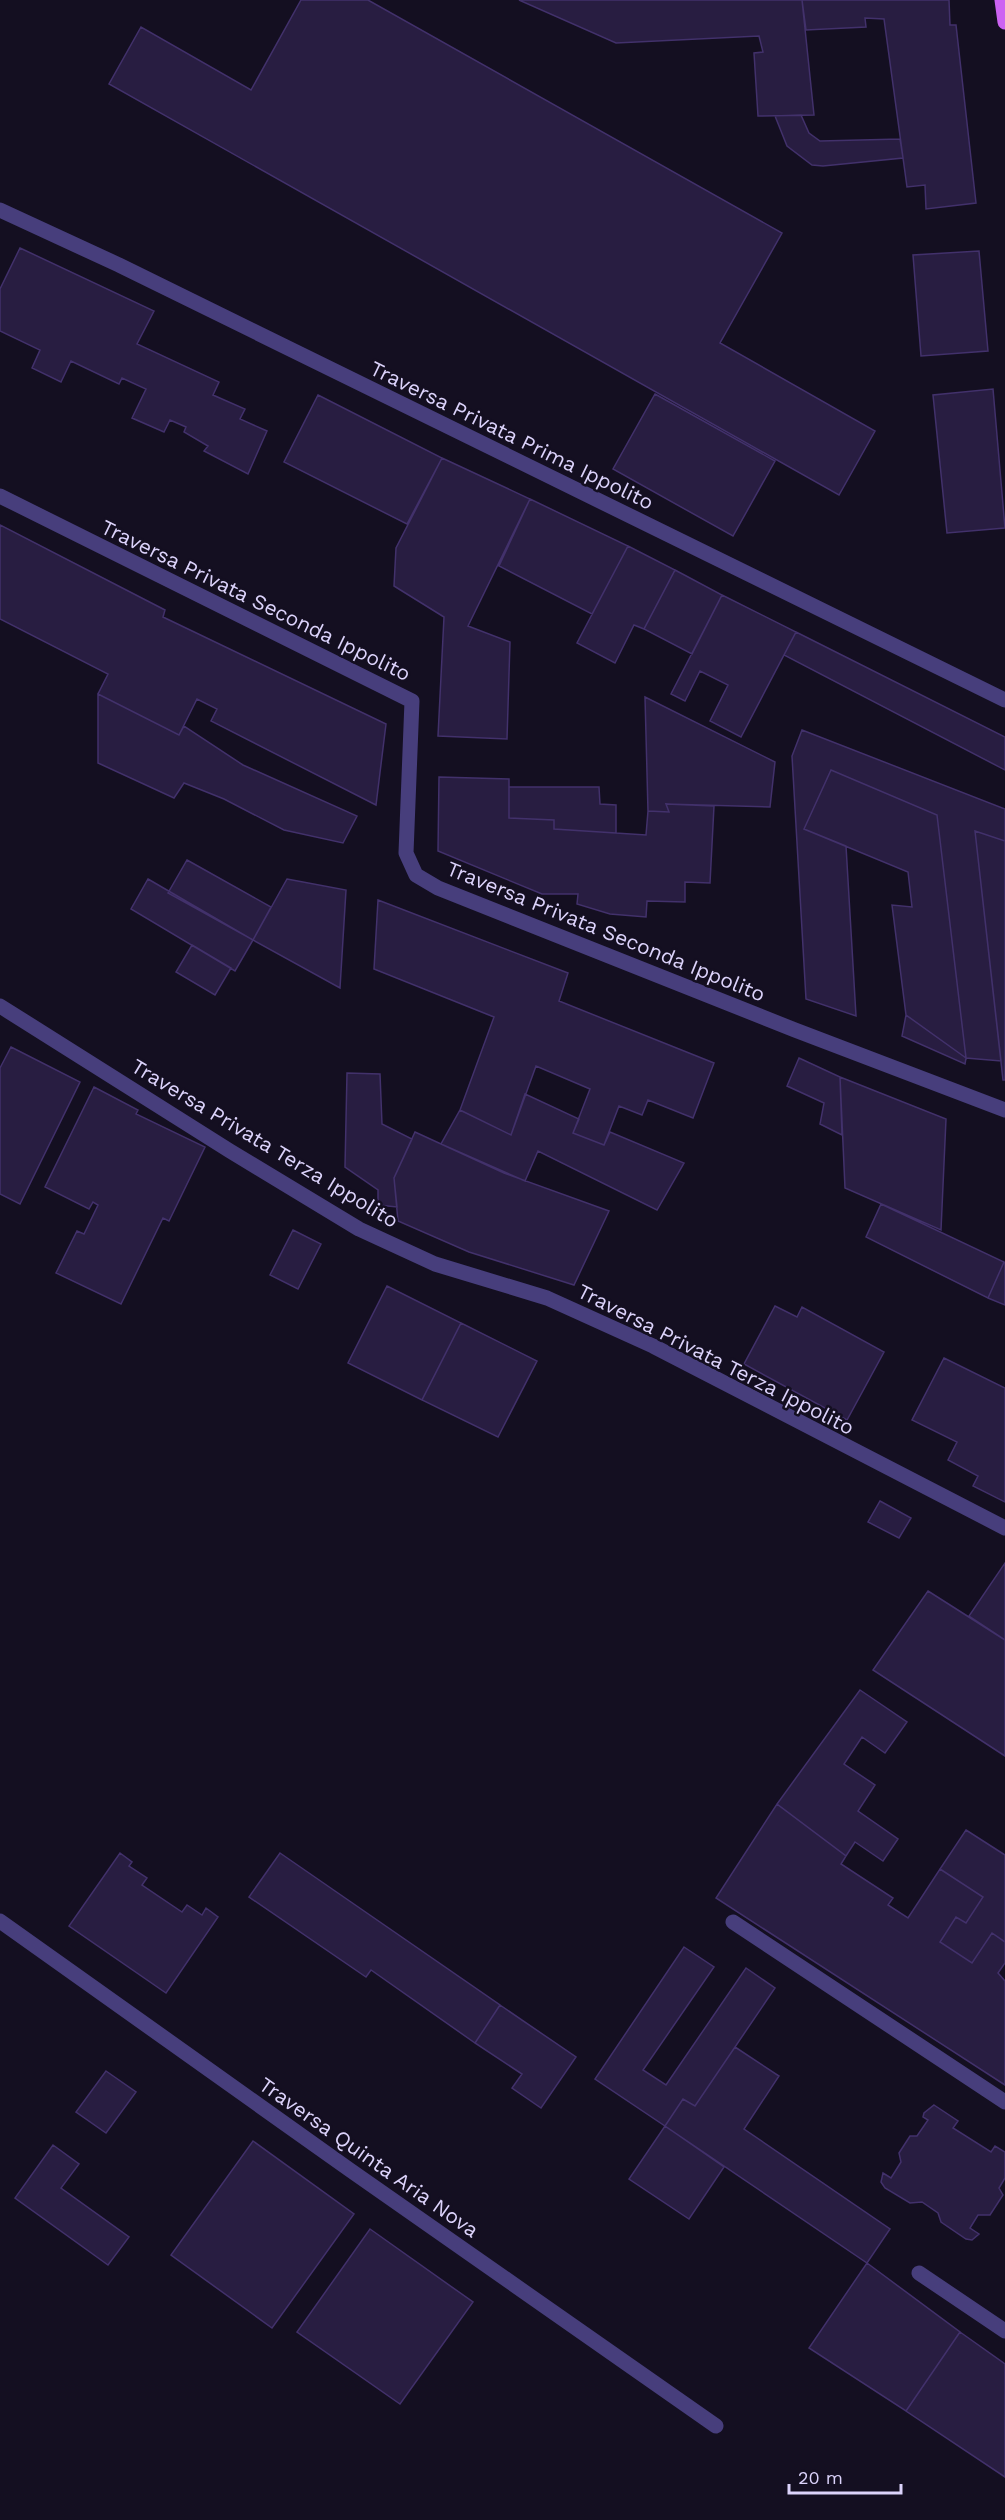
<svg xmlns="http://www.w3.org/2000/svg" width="1005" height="2520" font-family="'Work Sans',sans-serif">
<rect width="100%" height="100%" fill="#140f21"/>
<path fill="#281d41" stroke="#42316b" stroke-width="1.5" d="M 301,0 L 368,0 L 782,233 L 720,343 L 875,431 L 839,495 L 109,84 L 141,27 L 251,90 Z
M 519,0 L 802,0 L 814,115 L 758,116 L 754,53 L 763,52 L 759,36 L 616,43 Z
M 802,0 L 949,0 L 950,25 L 956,25 L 976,203 L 926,209 L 925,185 L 907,187 L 884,19 L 865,18 L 866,27 L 806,30 Z
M 801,115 L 809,133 L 820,141 L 900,139 L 903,158 L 823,166 L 812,165 L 787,146 L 775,116 Z
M 20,248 L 154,311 L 137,344 L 219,382 L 213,395 L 245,409 L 240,419 L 267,431 L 248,474 L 204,451 L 208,446 L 184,432 L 186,427 L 170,420 L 164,432 L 132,418 L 146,389 L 122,378 L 119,384 L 71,361 L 61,382 L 32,368 L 40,350 L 0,331 L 0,289 Z
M 979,251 L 988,351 L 921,356 L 913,255 Z
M 993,389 L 1005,528 L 947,533 L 933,395 Z
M 655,394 L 775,461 L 733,536 L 613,469 Z
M 318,395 L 442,458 L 407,524 L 284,462 Z
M 442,458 L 530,499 L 468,626 L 510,642 L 507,739 L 438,736 L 444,617 L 394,586 L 396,548 Z
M 530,499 L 628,546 L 592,614 L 499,566 Z
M 0,525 L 165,610 L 163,617 L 386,724 L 376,805 L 211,721 L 217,709 L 197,699 L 179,735 L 98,694 L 108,674 L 0,619 Z
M 628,546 L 675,570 L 644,629 L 634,625 L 615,663 L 577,643 Z
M 675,570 L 722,595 L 692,654 L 644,629 Z
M 722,595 L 796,632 L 741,737 L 710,721 L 728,685 L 700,671 L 685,701 L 671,694 Z
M 796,632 L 1005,737 L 1005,770 L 784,655 Z
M 98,694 L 179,735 L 184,726 L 243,765 L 357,816 L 343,843 L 284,830 L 224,799 L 184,783 L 174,798 L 98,763 Z
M 645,697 L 775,762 L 770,807 L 666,804 L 669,812 L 648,811 Z
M 802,730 L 1005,809 L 1005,841 L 975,831 L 1001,1061 L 966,1058 L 937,815 L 831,770 L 804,829 L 846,846 L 856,1016 L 806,999 L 792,756 Z
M 831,770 L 937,815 L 966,1058 L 906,1015 L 892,905 L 912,907 L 908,872 L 804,829 Z
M 439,777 L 509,779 L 509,818 L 554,820 L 554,829 L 646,835 L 648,811 L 669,812 L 666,804 L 714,806 L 710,883 L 685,882 L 685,902 L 647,901 L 646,917 L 610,914 L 577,904 L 578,894 L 542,894 L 438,851 Z
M 509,787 L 599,787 L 600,804 L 616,805 L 616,833 L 554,829 L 554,820 L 509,818 Z
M 975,831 L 1005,841 L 1005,1080 L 1003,1080 Z
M 187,860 L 271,907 L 253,940 L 168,893 Z
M 148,879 L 253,940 L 235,971 L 131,909 Z
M 287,879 L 346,890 L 340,988 L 253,940 Z
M 378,900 L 568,973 L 559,1001 L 714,1063 L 693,1118 L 648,1100 L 642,1115 L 619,1106 L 604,1145 L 573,1133 L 590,1089 L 536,1066 L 511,1135 L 460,1110 L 494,1017 L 374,969 Z
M 192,945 L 231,968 L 215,995 L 176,972 Z
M 906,1015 L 966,1058 L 965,1064 L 902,1036 Z
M 11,1047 L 80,1082 L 20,1204 L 0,1194 L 0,1068 Z
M 799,1058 L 840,1077 L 842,1135 L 820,1124 L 824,1103 L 787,1086 Z
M 347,1073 L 380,1074 L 382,1124 L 412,1139 L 394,1178 L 397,1207 L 378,1205 L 378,1190 L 345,1167 Z
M 840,1077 L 946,1119 L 941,1230 L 845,1188 Z
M 94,1087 L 138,1110 L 136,1114 L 205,1147 L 169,1221 L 163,1218 L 121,1304 L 56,1273 L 77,1231 L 84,1234 L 98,1205 L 93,1202 L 89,1209 L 45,1187 Z
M 525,1094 L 579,1119 L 573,1133 L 604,1145 L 610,1132 L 684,1163 L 657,1210 L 538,1151 L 525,1181 L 441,1144 L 460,1110 L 511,1135 Z
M 415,1132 L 504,1173 L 609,1211 L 574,1285 L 469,1252 L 398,1221 L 394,1178 Z
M 881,1204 L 1004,1262 L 988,1298 L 866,1237 Z
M 293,1230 L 321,1244 L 298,1289 L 270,1275 Z
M 1004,1262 L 1005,1263 L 1005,1305 L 988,1298 Z
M 387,1286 L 461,1323 L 422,1400 L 348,1363 Z
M 775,1306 L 797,1317 L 802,1307 L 884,1352 L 847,1420 L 744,1364 Z
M 461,1323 L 537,1361 L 498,1437 L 422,1400 Z
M 944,1358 L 1005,1388 L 1005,1502 L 973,1486 L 978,1476 L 948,1460 L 957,1442 L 912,1420 Z
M 880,1501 L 911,1518 L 899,1538 L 868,1522 Z
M 1005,1563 L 1005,1640 L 969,1616 Z
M 928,1591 L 1005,1640 L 1005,1756 L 873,1670 Z
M 860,1690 L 907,1722 L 885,1753 L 862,1737 L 844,1764 L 875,1785 L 858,1811 L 898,1839 L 883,1861 L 855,1842 L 846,1856 L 777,1804 Z
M 777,1804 L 846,1856 L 841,1864 L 893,1898 L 888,1905 L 908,1918 L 940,1869 L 983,1897 L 966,1923 L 956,1917 L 940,1942 L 972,1963 L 992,1933 L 1005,1942 L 1005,1963 L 998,1973 L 1005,1981 L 1005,2085 L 716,1898 Z
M 966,1830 L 1005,1855 L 1005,1942 L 992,1933 L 972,1963 L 940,1942 L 956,1917 L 966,1923 L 983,1897 L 940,1869 Z
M 120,1853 L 132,1862 L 129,1866 L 147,1878 L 142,1885 L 182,1912 L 187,1905 L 202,1915 L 206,1908 L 218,1917 L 166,1993 L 69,1926 Z
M 280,1853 L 500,2005 L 475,2043 L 371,1970 L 366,1977 L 249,1897 Z
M 684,1947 L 714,1967 L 643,2070 L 666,2085 L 746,1968 L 775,1988 L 695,2106 L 683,2099 L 665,2126 L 595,2079 Z
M 500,2005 L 576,2057 L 541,2108 L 512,2088 L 522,2074 L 475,2043 Z
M 735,2047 L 779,2076 L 744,2129 L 890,2229 L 867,2263 L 665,2126 L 683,2099 L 695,2106 Z
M 106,2071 L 136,2092 L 106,2133 L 76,2112 Z
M 934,2105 L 958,2121 L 953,2128 L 991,2152 L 995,2146 L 1005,2152 L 1005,2178 L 999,2188 L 1003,2195 L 990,2215 L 978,2215 L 970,2228 L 979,2234 L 972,2240 L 966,2239 L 941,2222 L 938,2213 L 922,2202 L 910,2203 L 885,2188 L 881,2182 L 883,2173 L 891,2178 L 901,2162 L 899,2153 L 910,2136 L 917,2136 L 928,2120 L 923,2117 L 924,2113 Z
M 665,2126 L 724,2167 L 689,2219 L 629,2179 Z
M 253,2141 L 354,2214 L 272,2328 L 171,2255 Z
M 53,2145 L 79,2164 L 61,2188 L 129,2237 L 108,2265 L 15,2198 Z
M 370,2229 L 473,2302 L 400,2404 L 297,2332 Z
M 867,2263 L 960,2332 L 906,2411 L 809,2348 Z
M 960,2332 L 1005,2364 L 1005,2477 L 906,2411 Z"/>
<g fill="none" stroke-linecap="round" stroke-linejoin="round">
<path stroke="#473e7c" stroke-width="15" d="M 0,210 L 119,265 L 1005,700
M 0,496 L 412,701 L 406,853 L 416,875 L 438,888 L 795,1030 L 1005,1110
M 0,1006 L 230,1151 L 359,1229 L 435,1264 L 547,1298 L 653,1346 L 1005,1528
M 0,1921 L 350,2170 L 716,2426
M 733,1922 L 1005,2102
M 919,2273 L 1005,2331"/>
<path stroke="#cc63f2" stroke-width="15" d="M 1002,0 L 1005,22"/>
</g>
<g text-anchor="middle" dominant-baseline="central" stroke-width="5" stroke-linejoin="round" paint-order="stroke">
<g font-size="21" fill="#dcd3fb" stroke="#140f21">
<text transform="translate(512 435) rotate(26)">Traversa Privata Prima Ippolito</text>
<text transform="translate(256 600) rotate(26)">Traversa Privata Seconda Ippolito</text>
<text transform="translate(606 931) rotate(22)">Traversa Privata Seconda Ippolito</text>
<text transform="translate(265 1143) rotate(31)">Traversa Privata Terza Ippolito</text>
<text transform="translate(716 1359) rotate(27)">Traversa Privata Terza Ippolito</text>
<text transform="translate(369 2157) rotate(35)">Traversa Quinta Aria Nova</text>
</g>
</g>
<path d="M789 2484v9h112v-9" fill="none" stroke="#dcd3fb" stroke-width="3"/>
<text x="798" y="2484" font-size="18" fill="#dcd3fb" stroke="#140f21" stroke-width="4.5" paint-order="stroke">20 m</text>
</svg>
